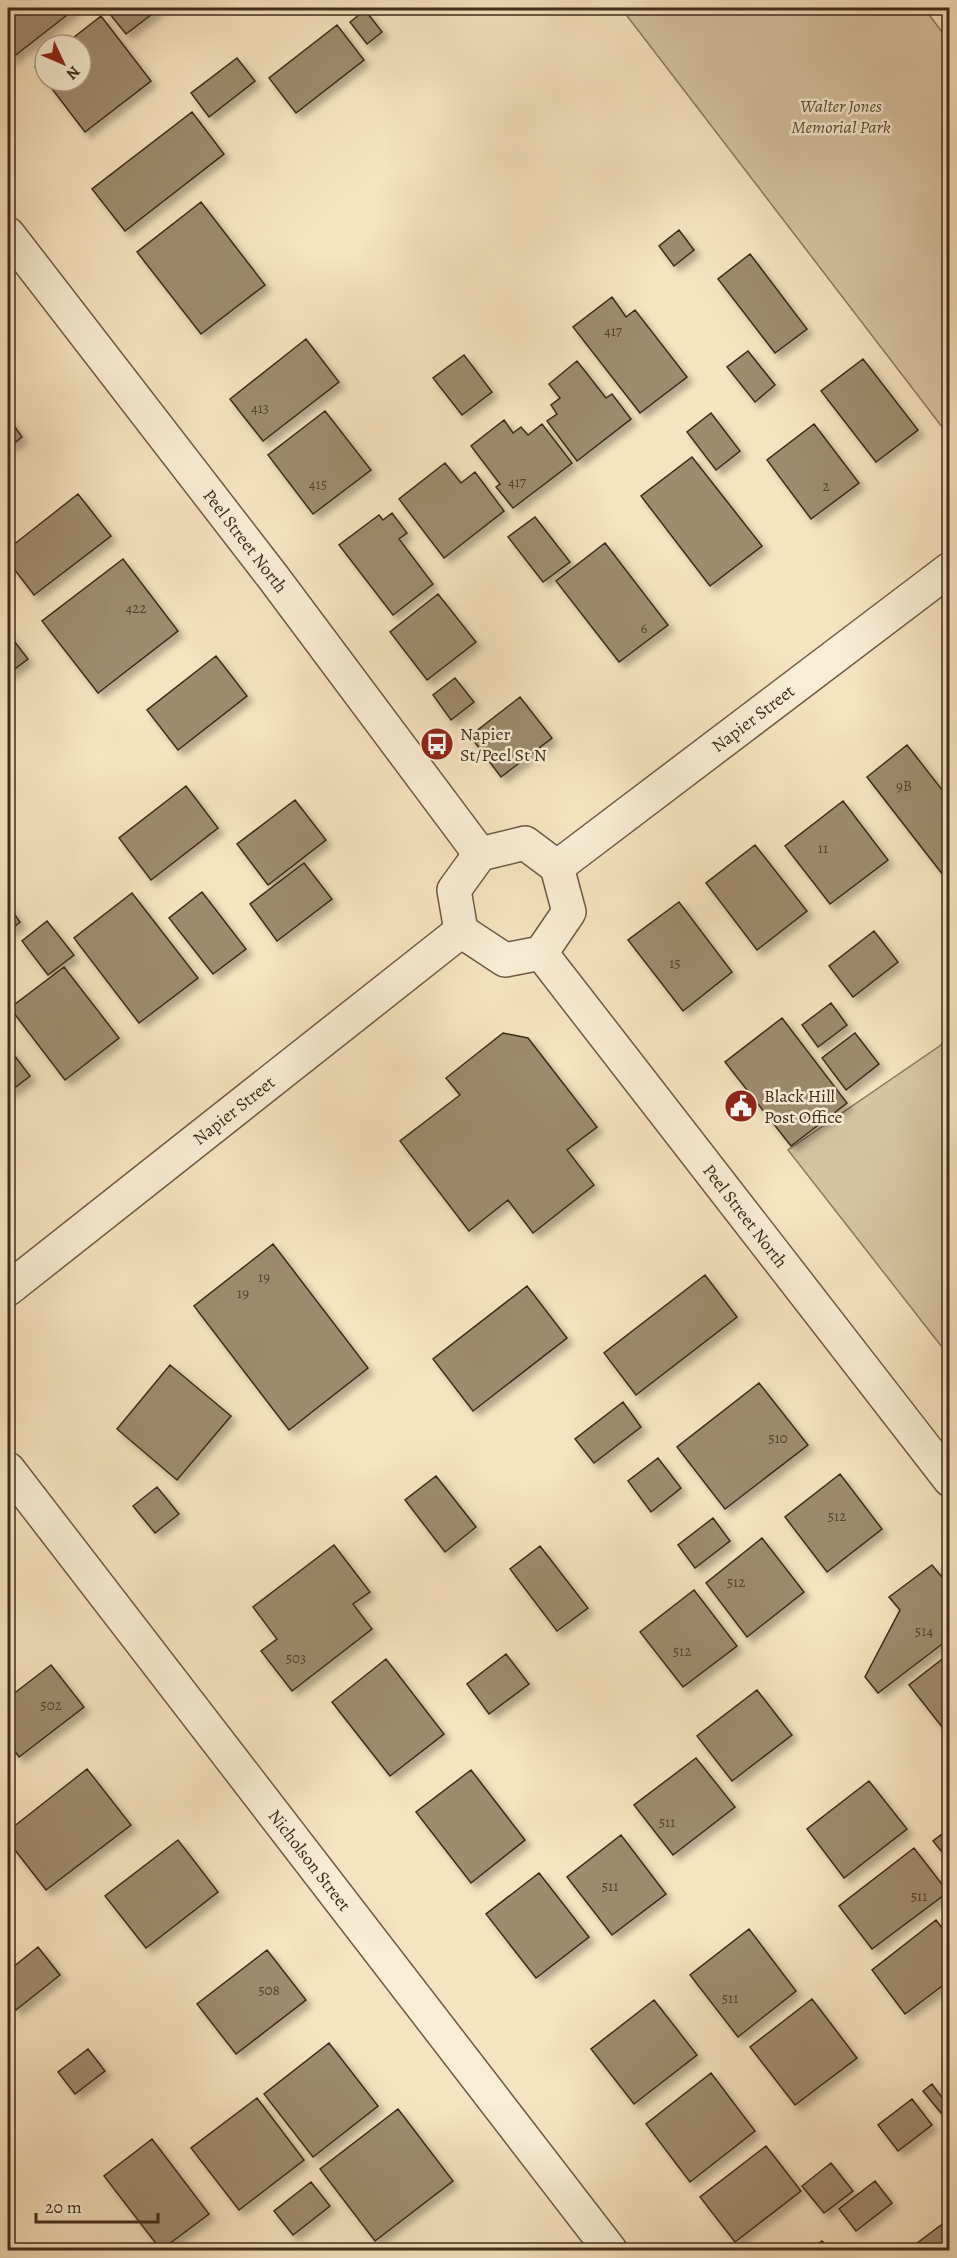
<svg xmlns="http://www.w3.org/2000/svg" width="957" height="2258" font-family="Alegreya,serif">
<defs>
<filter id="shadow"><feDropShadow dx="5.5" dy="5.5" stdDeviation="3" flood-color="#0004"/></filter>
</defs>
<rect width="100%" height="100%" fill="#f6e3bf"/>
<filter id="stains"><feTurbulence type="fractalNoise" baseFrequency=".00333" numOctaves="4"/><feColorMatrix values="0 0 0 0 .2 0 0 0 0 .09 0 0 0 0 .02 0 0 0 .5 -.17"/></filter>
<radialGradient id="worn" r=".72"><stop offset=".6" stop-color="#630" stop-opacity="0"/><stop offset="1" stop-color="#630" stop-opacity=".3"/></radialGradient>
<path fill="#d7c4a3" stroke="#8c785f" stroke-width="1.5" d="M 621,8 L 924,8 L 949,41 L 949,436 Z
M 949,1032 L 949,1356 L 788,1150 L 941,1045 Z"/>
<path fill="#9f8b70" stroke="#402b1b" stroke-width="1.5" filter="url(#shadow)" d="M 8,8 L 76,8 L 8,61 Z
M 105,8 L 160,8 L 126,34 Z
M 365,10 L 382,32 L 367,44 L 350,22 Z
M 101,16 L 151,81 L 85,132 L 46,81 L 81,81 L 81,45 L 64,45 Z
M 337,25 L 364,60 L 296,113 L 269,78 Z
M 237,58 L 255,81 L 209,117 L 191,93 Z
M 45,59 L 45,80 L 35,67 Z
M 192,112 L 224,154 L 125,231 L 92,189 Z
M 201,202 L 265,285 L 201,334 L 137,252 Z
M 679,230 L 694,250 L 674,266 L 659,246 Z
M 750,254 L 807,329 L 775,353 L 718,279 Z
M 612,297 L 626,317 L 635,310 L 687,377 L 640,413 L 573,327 Z
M 306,339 L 339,382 L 263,441 L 230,399 Z
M 748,351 L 775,385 L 755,402 L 727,367 Z
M 464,355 L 492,392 L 462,415 L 433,378 Z
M 863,359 L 918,430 L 876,462 L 821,391 Z
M 577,361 L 606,398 L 612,394 L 631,419 L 577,461 L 547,421 L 557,414 L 551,405 L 560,398 L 549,384 Z
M 325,411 L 371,470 L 313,514 L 268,455 Z
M 711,413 L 740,451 L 716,470 L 687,432 Z
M 8,417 L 22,437 L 8,448 Z
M 504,420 L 513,433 L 521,427 L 528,435 L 542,424 L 572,463 L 513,508 L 496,487 L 500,484 L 471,446 Z
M 814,424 L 859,483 L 811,519 L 767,460 Z
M 692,457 L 762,546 L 710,586 L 641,496 Z
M 445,463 L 461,483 L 475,472 L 504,511 L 444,558 L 399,499 Z
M 78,494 L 111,536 L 34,595 L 8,561 L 8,549 Z
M 392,513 L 407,533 L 399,539 L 433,584 L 393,615 L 339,545 L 379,515 L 383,520 Z
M 535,517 L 570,562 L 543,582 L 508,537 Z
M 605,543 L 668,625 L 619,662 L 556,581 Z
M 123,559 L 178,631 L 98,693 L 42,621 Z
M 438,594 L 476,642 L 427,680 L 390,632 Z
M 8,633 L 28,659 L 8,674 Z
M 216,656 L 247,696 L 178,750 L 147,710 Z
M 455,678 L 474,702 L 451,720 L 433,695 Z
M 520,697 L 552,738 L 501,777 L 470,736 Z
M 907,745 L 950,800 L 950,884 L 867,777 Z
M 186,786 L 218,828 L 151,880 L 119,838 Z
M 295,800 L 326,840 L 268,885 L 237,844 Z
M 843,801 L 888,860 L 830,904 L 785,846 Z
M 755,845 L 807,911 L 757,950 L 706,883 Z
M 304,863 L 332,899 L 277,941 L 250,904 Z
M 202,892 L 246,949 L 213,974 L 169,918 Z
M 132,893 L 198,978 L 139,1023 L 74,938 Z
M 679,902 L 732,972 L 683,1011 L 628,940 Z
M 8,905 L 20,922 L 8,932 Z
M 47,921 L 74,955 L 48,975 L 22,941 Z
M 874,931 L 898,962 L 853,997 L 829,966 Z
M 64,967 L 119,1038 L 65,1080 L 10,1008 Z
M 831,1003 L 847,1025 L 818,1047 L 802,1025 Z
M 782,1018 L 847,1103 L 791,1146 L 725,1062 Z
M 503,1033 L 528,1038 L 597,1127 L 567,1150 L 594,1185 L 533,1233 L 508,1200 L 469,1231 L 400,1141 L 460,1095 L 446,1078 Z
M 855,1033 L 879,1064 L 846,1090 L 822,1058 Z
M 8,1047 L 30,1076 L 8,1093 Z
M 273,1244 L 368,1368 L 289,1430 L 194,1306 Z
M 705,1275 L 737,1317 L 636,1395 L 604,1353 Z
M 527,1286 L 567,1338 L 473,1411 L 433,1359 Z
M 170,1365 L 231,1416 L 177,1480 L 117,1429 Z
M 759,1383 L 808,1445 L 725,1509 L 677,1447 Z
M 623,1402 L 641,1427 L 594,1463 L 575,1439 Z
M 658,1458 L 681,1488 L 651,1512 L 628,1481 Z
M 840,1474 L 882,1529 L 827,1572 L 785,1517 Z
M 436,1476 L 476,1527 L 445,1552 L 405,1500 Z
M 157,1487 L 179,1514 L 155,1533 L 133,1506 Z
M 713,1518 L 730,1541 L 695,1568 L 678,1545 Z
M 762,1538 L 804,1592 L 747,1637 L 706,1583 Z
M 334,1545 L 370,1592 L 353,1604 L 372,1629 L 292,1691 L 261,1651 L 277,1639 L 253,1607 Z
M 540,1546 L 588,1608 L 557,1631 L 510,1569 Z
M 932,1565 L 950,1587 L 950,1638 L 878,1693 L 865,1677 L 900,1610 L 889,1597 Z
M 694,1590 L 737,1646 L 683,1687 L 640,1632 Z
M 950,1653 L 950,1737 L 909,1685 Z
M 506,1654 L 529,1684 L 489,1714 L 467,1684 Z
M 386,1659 L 444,1734 L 390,1776 L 332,1702 Z
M 51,1665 L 84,1707 L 19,1757 L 8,1742 L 8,1698 Z
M 757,1690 L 792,1735 L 732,1781 L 697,1736 Z
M 696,1758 L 735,1807 L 673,1855 L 634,1805 Z
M 87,1769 L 131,1825 L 46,1890 L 8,1841 L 8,1831 Z
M 471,1770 L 525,1840 L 471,1883 L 416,1812 Z
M 869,1781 L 907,1829 L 844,1878 L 807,1829 Z
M 950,1828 L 950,1862 L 933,1841 Z
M 621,1835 L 666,1894 L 612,1935 L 567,1877 Z
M 178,1840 L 218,1892 L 146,1948 L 105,1896 Z
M 914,1848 L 948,1892 L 872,1949 L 839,1906 Z
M 539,1873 L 589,1937 L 536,1978 L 486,1914 Z
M 936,1920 L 950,1938 L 950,1980 L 905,2014 L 872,1970 Z
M 749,1929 L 796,1991 L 738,2037 L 690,1975 Z
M 38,1947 L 60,1975 L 16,2010 L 8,1998 L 8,1971 Z
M 267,1950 L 306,2000 L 236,2054 L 197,2004 Z
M 812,1999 L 857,2058 L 795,2105 L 750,2047 Z
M 654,2000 L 697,2055 L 634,2104 L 591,2049 Z
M 329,2043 L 378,2106 L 313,2157 L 264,2094 Z
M 88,2049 L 105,2071 L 75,2094 L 58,2072 Z
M 711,2073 L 755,2131 L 690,2182 L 646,2124 Z
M 932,2084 L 949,2107 L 941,2113 L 923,2091 Z
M 257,2098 L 304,2160 L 239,2210 L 191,2148 Z
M 912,2099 L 932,2125 L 898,2151 L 878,2125 Z
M 398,2109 L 453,2181 L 375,2241 L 320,2169 Z
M 152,2139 L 209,2214 L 161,2250 L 104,2176 Z
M 766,2146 L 801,2191 L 735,2242 L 700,2197 Z
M 831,2163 L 853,2191 L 824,2213 L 802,2186 Z
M 875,2181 L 892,2203 L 856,2231 L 839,2209 Z
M 311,2182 L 330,2206 L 293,2235 L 274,2211 Z
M 945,2222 L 950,2228 L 950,2250 L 908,2250 Z
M 822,2241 L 830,2250 L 809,2250 Z"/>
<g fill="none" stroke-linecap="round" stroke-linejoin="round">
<defs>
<g id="street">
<path id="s1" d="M 8,234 L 273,577 L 480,854"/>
<path d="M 525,843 L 557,867 L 569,912 L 541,953 L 505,960 L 461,931 L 454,890 L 480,854 Z"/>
<path id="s2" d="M 557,867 L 950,569"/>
<path id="s3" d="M 541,953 L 950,1480"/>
<path id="s4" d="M 8,1289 L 461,931"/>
<path id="s5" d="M 8,1469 L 610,2250"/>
</g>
</defs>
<use href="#street" stroke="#6e5944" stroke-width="36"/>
<use href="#street" stroke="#f9edd5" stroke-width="33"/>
</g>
<defs>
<symbol id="bus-disc" viewBox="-11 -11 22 22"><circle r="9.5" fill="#8f2418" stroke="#f9edd5"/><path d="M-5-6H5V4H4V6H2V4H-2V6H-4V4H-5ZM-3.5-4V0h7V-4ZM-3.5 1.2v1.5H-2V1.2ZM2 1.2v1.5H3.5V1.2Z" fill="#fff"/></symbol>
<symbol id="civic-disc" viewBox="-11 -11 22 22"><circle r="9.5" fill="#8f2418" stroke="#f9edd5"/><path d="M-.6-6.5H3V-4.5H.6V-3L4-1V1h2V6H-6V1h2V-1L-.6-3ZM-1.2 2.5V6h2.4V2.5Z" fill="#fff"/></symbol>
</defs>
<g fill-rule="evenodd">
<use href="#bus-disc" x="418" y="725" width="38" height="38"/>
<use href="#civic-disc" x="722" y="1087" width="38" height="38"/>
</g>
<g text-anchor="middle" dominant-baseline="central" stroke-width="5" stroke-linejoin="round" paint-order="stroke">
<g font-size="15" fill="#584330">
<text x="613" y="331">417</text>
<text x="260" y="408">413</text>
<text x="517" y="482">417</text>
<text x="318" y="484">415</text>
<text x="826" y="486">2</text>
<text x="136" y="608">422</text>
<text x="644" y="628">6</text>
<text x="904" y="786">9B</text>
<text x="823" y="848">11</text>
<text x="675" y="963">15</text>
<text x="264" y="1277">19</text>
<text x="243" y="1293">19</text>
<text x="778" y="1438">510</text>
<text x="837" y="1516">512</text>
<text x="736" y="1582">512</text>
<text x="924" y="1631">514</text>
<text x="682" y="1651">512</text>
<text x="296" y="1658">503</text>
<text x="51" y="1705">502</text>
<text x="667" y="1822">511</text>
<text x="610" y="1886">511</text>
<text x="919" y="1896">511</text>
<text x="269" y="1990">508</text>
<text x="730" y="1998">511</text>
</g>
<g font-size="18" font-style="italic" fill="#5e4a36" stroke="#f9edd5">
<text x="841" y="106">Walter Jones<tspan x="841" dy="21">Memorial Park</tspan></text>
</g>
<g font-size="18" fill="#402b1b" stroke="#f9edd5">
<text stroke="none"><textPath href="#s1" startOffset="388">Peel Street North</textPath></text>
<text stroke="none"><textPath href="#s2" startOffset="246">Napier Street</textPath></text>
<text stroke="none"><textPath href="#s4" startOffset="288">Napier Street</textPath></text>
<text stroke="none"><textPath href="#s3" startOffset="333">Peel Street North</textPath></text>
<text stroke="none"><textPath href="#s5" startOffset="494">Nicholson Street</textPath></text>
</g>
<g font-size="18" fill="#402b1b" stroke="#f9edd5" text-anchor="start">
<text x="460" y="734">Napier<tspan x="460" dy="21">St/Peel St N</tspan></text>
<text x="764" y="1096">Black Hill<tspan x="764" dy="21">Post Office</tspan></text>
</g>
</g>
<rect width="957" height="2258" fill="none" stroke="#f6e3bf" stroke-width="30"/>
<rect x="9" y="9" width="939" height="2240" fill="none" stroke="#402b1b" stroke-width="3"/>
<rect x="15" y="15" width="927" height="2228" fill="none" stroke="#402b1b" stroke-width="1.5"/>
<g transform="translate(63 63) rotate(134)"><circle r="28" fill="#f9edd5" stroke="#af9f8b" stroke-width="1.5"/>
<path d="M0-4.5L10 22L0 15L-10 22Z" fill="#8f2418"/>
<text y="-9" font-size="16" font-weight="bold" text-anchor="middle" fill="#402b1b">N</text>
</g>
<path d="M36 2213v9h122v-9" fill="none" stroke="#402b1b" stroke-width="3"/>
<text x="45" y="2213" font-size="18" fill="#402b1b" stroke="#f9edd5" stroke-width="4.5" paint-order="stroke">20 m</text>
<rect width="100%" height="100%" filter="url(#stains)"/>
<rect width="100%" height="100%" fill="url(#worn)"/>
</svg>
